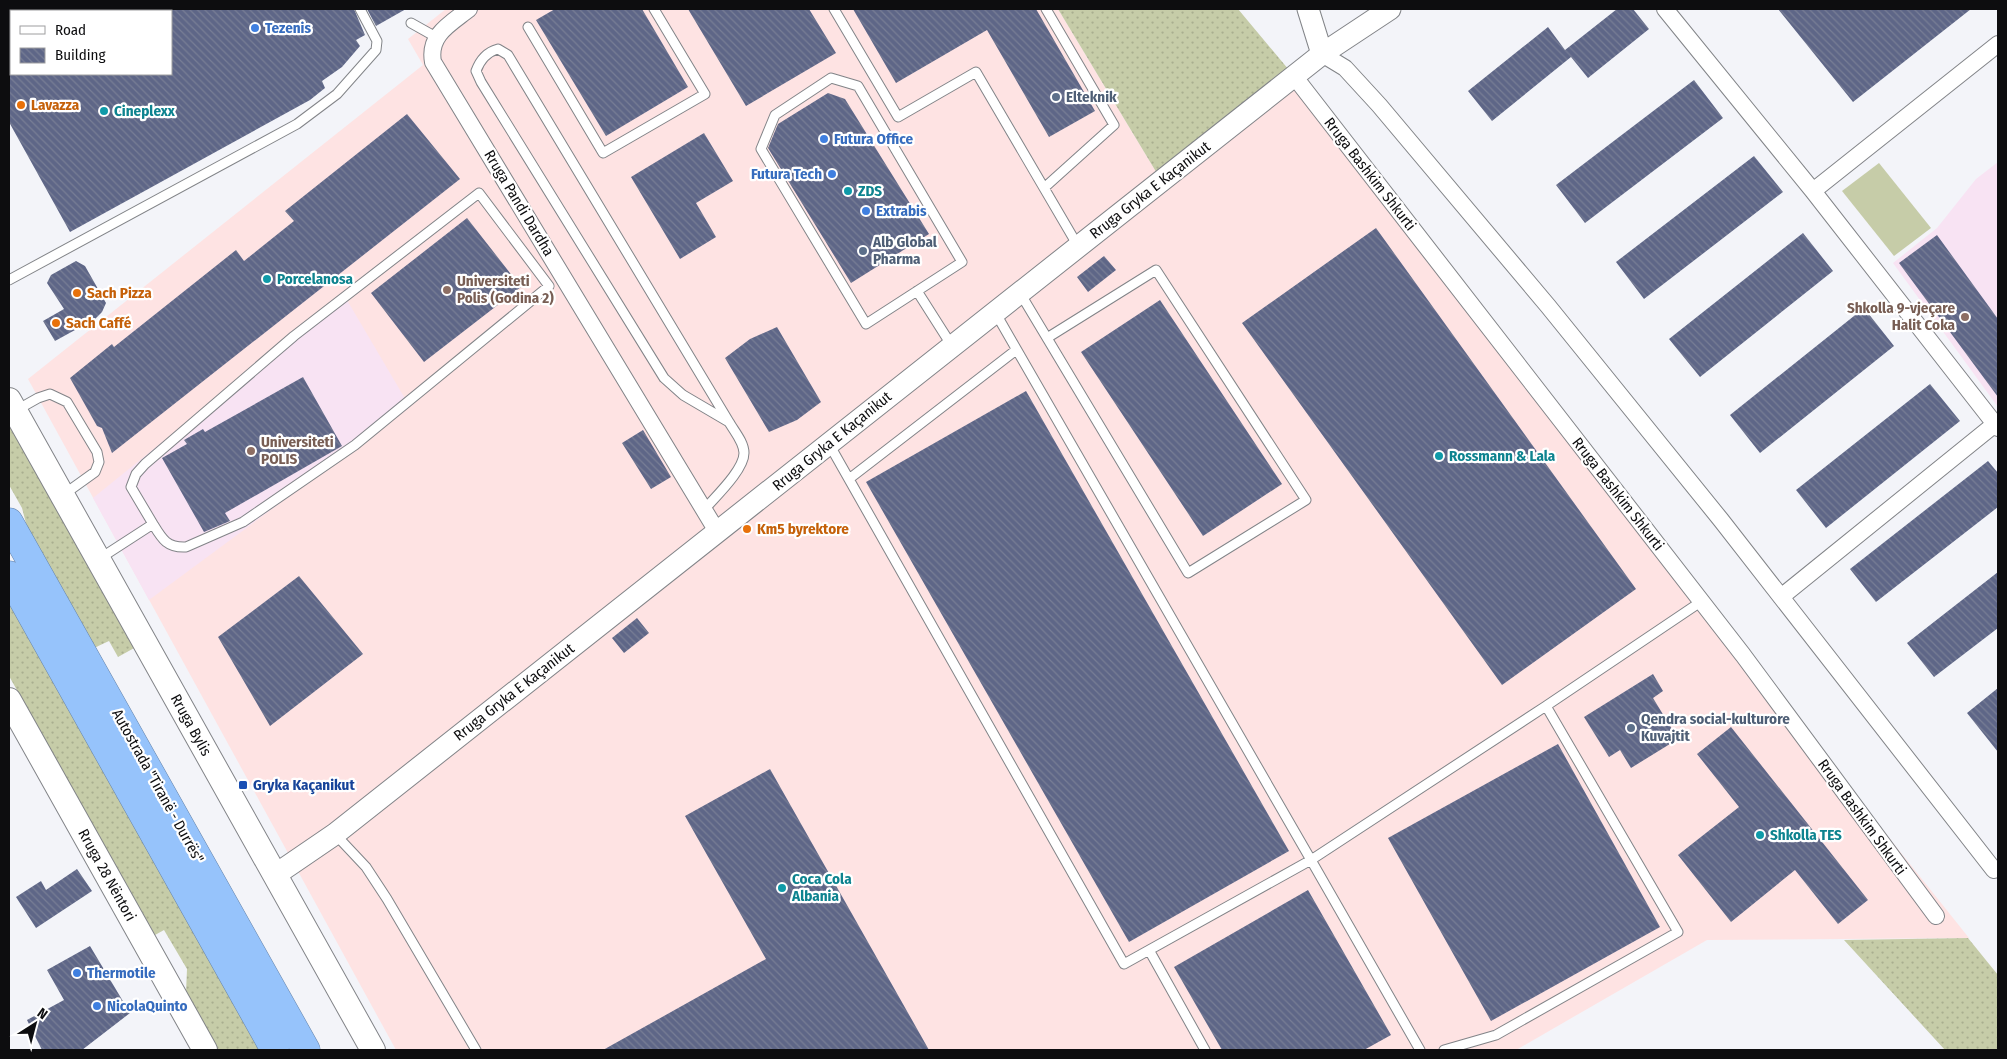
<svg xmlns="http://www.w3.org/2000/svg" width="2007" height="1059" font-family="'Fira Sans Condensed',sans-serif">
<defs>
<pattern id="grass-dots" width="8" height="8" patternUnits="userSpaceOnUse" patternTransform="scale(1.25)"><rect width="8" height="8" fill="#c6cca8"/><path d="M2 2h.1M6 6h.1" fill="none" stroke="#a9ae8f" stroke-width="1.8" stroke-linecap="round"/></pattern>
<pattern id="building-back-hatch" width="6" height="6" patternUnits="userSpaceOnUse" patternTransform="scale(1.25)"><rect width="6" height="6" fill="#5e6687"/><path d="M-1 5l2 2M0 0l6 6M5-1l2 2" fill="none" stroke="#787e95"/></pattern>
</defs>
<rect width="100%" height="100%" fill="#f3f4f9"/>
<path fill="#fee3e3" d="M 446,9 L 1058,9 L 1161,180 L 1294,76 L 1743,655 L 1969,938 L 1707,940 L 1516,1050 L 396,1050 L 28,379 L 423,65 L 408,39 Z"/>
<path fill="#f8e3f3" d="M 1998,162 L 1998,407 L 1893,263 L 1937,228 L 1976,179 Z
M 344,295 L 410,407 L 149,600 L 93,498 Z"/>
<path fill="url(#grass-dots)" d="M 1058,9 L 1238,9 L 1294,76 L 1161,180 Z
M 9,421 L 136,647 L 118,657 L 109,641 L 94,648 L 27,527 L 22,508 L 9,485 Z
M 9,600 L 261,1050 L 218,1050 L 186,993 L 187,969 L 164,930 L 155,935 L 9,676 Z
M 1968,938 L 1998,975 L 1998,1050 L 1945,1050 L 1844,940 Z"/>
<path fill="#c6cca8" d="M 1879,163 L 1931,228 L 1894,256 L 1842,191 Z"/>
<path fill="url(#building-back-hatch)" d="M 171,9 L 354,9 L 365,35 L 356,40 L 360,46 L 342,67 L 322,81 L 325,88 L 310,100 L 70,232 L 9,122 L 9,74 L 171,74 Z
M 367,9 L 406,9 L 376,26 Z
M 555,9 L 642,9 L 688,87 L 606,136 L 536,20 Z
M 688,9 L 809,9 L 836,53 L 746,106 Z
M 853,9 L 1036,9 L 1095,111 L 1049,137 L 987,30 L 896,83 Z
M 1617,9 L 1633,9 L 1649,29 L 1588,78 L 1571,57 L 1492,121 L 1468,91 L 1548,27 L 1565,50 Z
M 1778,9 L 1971,9 L 1853,102 Z
M 1694,80 L 1723,118 L 1585,223 L 1556,185 Z
M 828,93 L 845,99 L 929,234 L 851,283 L 768,148 L 778,124 Z
M 407,114 L 460,179 L 112,453 L 102,428 L 97,426 L 70,378 L 112,344 L 114,347 L 236,250 L 244,261 L 294,221 L 285,211 Z
M 704,133 L 733,181 L 696,203 L 716,237 L 680,259 L 631,177 Z
M 1754,156 L 1783,192 L 1644,299 L 1616,262 Z
M 467,218 L 521,287 L 424,362 L 371,293 Z
M 1376,228 L 1636,589 L 1502,685 L 1242,323 Z
M 1803,233 L 1833,271 L 1700,377 L 1669,339 Z
M 1937,235 L 1998,319 L 1998,397 L 1899,263 Z
M 1104,256 L 1116,270 L 1088,292 L 1077,277 Z
M 76,261 L 85,266 L 106,303 L 102,312 L 95,319 L 55,341 L 43,321 L 64,309 L 47,283 L 51,275 Z
M 1160,300 L 1282,484 L 1203,536 L 1081,352 Z
M 1864,308 L 1894,346 L 1760,453 L 1730,415 Z
M 777,327 L 821,402 L 797,420 L 769,432 L 725,358 L 750,339 Z
M 303,377 L 342,446 L 225,513 L 230,521 L 204,532 L 162,458 L 187,444 L 184,440 L 203,429 L 205,432 Z
M 1930,384 L 1960,421 L 1826,528 L 1796,490 Z
M 1026,391 L 1289,851 L 1129,942 L 866,482 Z
M 643,430 L 671,477 L 651,489 L 622,443 Z
M 1988,461 L 1998,473 L 1998,507 L 1876,602 L 1850,569 Z
M 1998,572 L 1998,628 L 1934,677 L 1907,643 Z
M 299,576 L 363,654 L 270,726 L 218,637 Z
M 637,618 L 649,633 L 624,653 L 612,638 Z
M 1653,674 L 1663,691 L 1653,698 L 1678,739 L 1631,768 L 1620,750 L 1609,757 L 1584,717 Z
M 1998,688 L 1998,752 L 1967,713 Z
M 1731,727 L 1868,900 L 1838,924 L 1795,870 L 1731,922 L 1678,855 L 1739,807 L 1697,754 Z
M 1558,744 L 1660,927 L 1491,1021 L 1388,838 Z
M 770,769 L 929,1050 L 603,1050 L 766,959 L 685,816 Z
M 77,869 L 92,891 L 36,928 L 16,897 L 41,881 L 46,890 Z
M 1308,890 L 1391,1035 L 1364,1050 L 1222,1050 L 1174,967 Z
M 90,946 L 130,1013 L 82,1050 L 42,1050 L 27,1020 L 64,1000 L 47,970 Z"/>
<g fill="none" stroke-linecap="round" stroke-linejoin="round">
<defs>
<path id="service" d="M 834,9 L 898,117 L 976,72 L 1078,246
M 411,23 L 436,37
M 528,27 L 603,153 L 705,94 L 654,9
M 831,78 L 858,86 L 962,262 L 866,324 L 761,149 L 775,115 Z
M 1044,188 L 1114,125 L 1046,9
M 9,280 L 297,124 L 337,94 L 376,50 L 377,41 L 360,9
M 917,291 L 952,346
M 1020,293 L 1188,573 L 1306,500 L 1156,270 L 1047,338
M 15,411 L 38,398 L 50,394 L 67,402 L 97,452 L 99,462 L 95,472 L 63,495
M 829,444 L 1124,964 L 1311,860 L 995,312
M 849,479 L 1016,350
M 704,510 C 715,497 744,470 744,453 C 744,442 734,431 729,422 L 508,55 L 498,49 C 487,52 480,60 476,71 L 481,82 L 664,378 L 683,395 L 729,422
M 99,559 L 153,524 L 131,487 L 136,474 L 145,464 L 294,336 L 479,193 L 549,286 L 355,445 L 243,522 L 186,547 C 167,548 162,539 153,524
M 1546,706 L 1702,601
M 335,834 L 366,867 L 387,899 L 476,1050
M 1149,950 L 1205,1050
M 1420,1050 L 1311,860 L 1546,706 L 1678,932 L 1496,1035 L 1444,1050"/>
<path id="minor" d="M 469,9 C 450,24 428,35 433,62 L 718,533
M 1665,9 L 1813,191 L 1998,428
M 1322,54 L 1345,68 L 1379,105 L 1548,306 L 1721,520 L 1994,870
M 1294,76 L 1743,655 L 1936,916
M 1813,191 L 1998,44
M 1781,597 L 1995,424"/>
<path id="tertiary" d="M 1308,9 L 1322,54
M 275,875 L 335,834 L 1322,54 L 1390,9"/>
<path id="secondary" d="M 9,400 L 373,1050
M 9,700 L 205,1050"/>
<path id="motorway" d="M 9,522 L 306,1050
M 9,575 L 275,1050"/>
</defs>
<use href="#service" stroke="#828488" stroke-width="11"/>
<use href="#minor" stroke="#828488" stroke-width="18"/>
<use href="#tertiary" stroke="#828488" stroke-width="23"/>
<use href="#secondary" stroke="#828488" stroke-width="26"/>
<use href="#motorway" stroke="#6683a8" stroke-width="29"/>
<use href="#service" stroke="#fff" stroke-width="9"/>
<use href="#minor" stroke="#fff" stroke-width="16"/>
<use href="#tertiary" stroke="#fff" stroke-width="21"/>
<use href="#secondary" stroke="#fff" stroke-width="24"/>
<use href="#motorway" stroke="#96c3fb" stroke-width="28"/>
</g>
<g fill="#3f7fe0" stroke="#fff" stroke-width="2">
<circle cx="255" cy="28" r="5"/>
<circle cx="824" cy="139" r="5"/>
<circle cx="832" cy="174" r="5"/>
<circle cx="866" cy="211" r="5"/>
<circle cx="77" cy="973" r="5"/>
<circle cx="97" cy="1006" r="5"/>
</g>
<g fill="#5c6f8a" stroke="#fff" stroke-width="2">
<circle cx="1056" cy="97" r="5"/>
<circle cx="863" cy="251" r="5"/>
<circle cx="1631" cy="728" r="5"/>
</g>
<g fill="#e8710a" stroke="#fff" stroke-width="2">
<circle cx="21" cy="105" r="5"/>
<circle cx="77" cy="293" r="5"/>
<circle cx="56" cy="323" r="5"/>
<circle cx="747" cy="529" r="5"/>
</g>
<g fill="#0f9aa8" stroke="#fff" stroke-width="2">
<circle cx="104" cy="111" r="5"/>
<circle cx="848" cy="191" r="5"/>
<circle cx="267" cy="279" r="5"/>
<circle cx="1439" cy="456" r="5"/>
<circle cx="1760" cy="835" r="5"/>
<circle cx="782" cy="888" r="5"/>
</g>
<g fill="#8d6e63" stroke="#fff" stroke-width="2">
<circle cx="447" cy="290" r="5"/>
<circle cx="1965" cy="317" r="5"/>
<circle cx="251" cy="451" r="5"/>
</g>
<rect fill="#1a4fb4" stroke="#fff" stroke-width="2" x="238" y="780" width="10" height="10" rx="2.5"/>
<g text-anchor="middle" dominant-baseline="central" stroke-width="4.5" stroke-linejoin="round" paint-order="stroke">
<g font-size="15" font-weight="bold" fill="#366cbe" stroke="#fff" text-anchor="start">
<text x="265" y="28">Tezenis</text>
<text x="834" y="139">Futura Office</text>
<text x="822" y="174" text-anchor="end">Futura Tech</text>
<text x="876" y="211">Extrabis</text>
<text x="87" y="973">Thermotile</text>
<text x="107" y="1006">NicolaQuinto</text>
</g>
<g font-size="15" font-weight="bold" fill="#4e5e75" stroke="#fff" text-anchor="start">
<text x="1066" y="97">Elteknik</text>
<text x="873" y="242">Alb Global<tspan x="873" dy="17">Pharma</tspan></text>
<text x="1641" y="719">Qendra social-kulturore<tspan x="1641" dy="17">Kuvajtit</tspan></text>
</g>
<g font-size="15" font-weight="bold" fill="#c56008" stroke="#fff" text-anchor="start">
<text x="31" y="105">Lavazza</text>
<text x="87" y="293">Sach Pizza</text>
<text x="66" y="323">Sach Caffé</text>
<text x="757" y="529">Km5 byrektore</text>
</g>
<g font-size="15" font-weight="bold" fill="#0d838f" stroke="#fff" text-anchor="start">
<text x="114" y="111">Cineplexx</text>
<text x="858" y="191">ZDS</text>
<text x="277" y="279">Porcelanosa</text>
<text x="1449" y="456">Rossmann &amp; Lala</text>
<text x="1770" y="835">Shkolla TES</text>
<text x="792" y="879">Coca Cola<tspan x="792" dy="17">Albania</tspan></text>
</g>
<g font-size="15" fill="#0d0d0f" stroke="#fff">
<text transform="translate(1370 174) rotate(52)">Rruga Bashkim Shkurti</text>
<text transform="translate(1150 190) rotate(-38)">Rruga Gryka E Kaçanikut</text>
<text transform="translate(519 203) rotate(59)">Rruga Pandi Dardha</text>
<text transform="translate(832 441) rotate(-39)">Rruga Gryka E Kaçanikut</text>
<text transform="translate(1618 494) rotate(52)">Rruga Bashkim Shkurti</text>
<text transform="translate(514 692) rotate(-38)">Rruga Gryka E Kaçanikut</text>
<text transform="translate(191 725) rotate(61)">Rruga Bylis</text>
<text transform="translate(158 786) rotate(61)">Autostrada "Tiranë - Durrës"</text>
<text transform="translate(1862 817) rotate(54)">Rruga Bashkim Shkurti</text>
<text transform="translate(107 875) rotate(61)">Rruga 28 Nëntori</text>
</g>
<g font-size="15" font-weight="bold" fill="#785e54" stroke="#fff" text-anchor="start">
<text x="457" y="281">Universiteti<tspan x="457" dy="17">Polis (Godina 2)</tspan></text>
<text x="1955" y="308" text-anchor="end">Shkolla 9-vjeçare<tspan x="1955" dy="17">Halit Coka</tspan></text>
<text x="261" y="442">Universiteti<tspan x="261" dy="17">POLIS</tspan></text>
</g>
<g font-size="15" font-weight="bold" fill="#164399" stroke="#fff" text-anchor="start">
<text x="253" y="785">Gryka Kaçanikut</text>
</g>
</g>
<rect width="2007" height="1059" fill="none" stroke="#0d0d0f" stroke-width="20"/>
<rect x="10" y="10" width="162" height="65" fill="#ffffff" stroke="#9e9e9f"/>
<rect x="20" y="26" width="25" height="8" fill="#ffffff" stroke="#9e9e9f"/>
<text x="55" y="35" font-size="15" fill="#0d0d0f">Road</text>
<rect x="20" y="48" width="25" height="15" fill="url(#building-back-hatch)" stroke="#9e9e9f"/>
<text x="55" y="60" font-size="15" fill="#0d0d0f">Building</text>
<g transform="translate(35 1024) rotate(36)" stroke="#ffffff" stroke-width="4" paint-order="stroke">
<path d="M0-4L9 19L0 12L-9 19Z" fill="#0d0d0f"/>
<text y="-8" font-size="14" font-weight="bold" text-anchor="middle" fill="#0d0d0f">N</text>
</g>
</svg>
